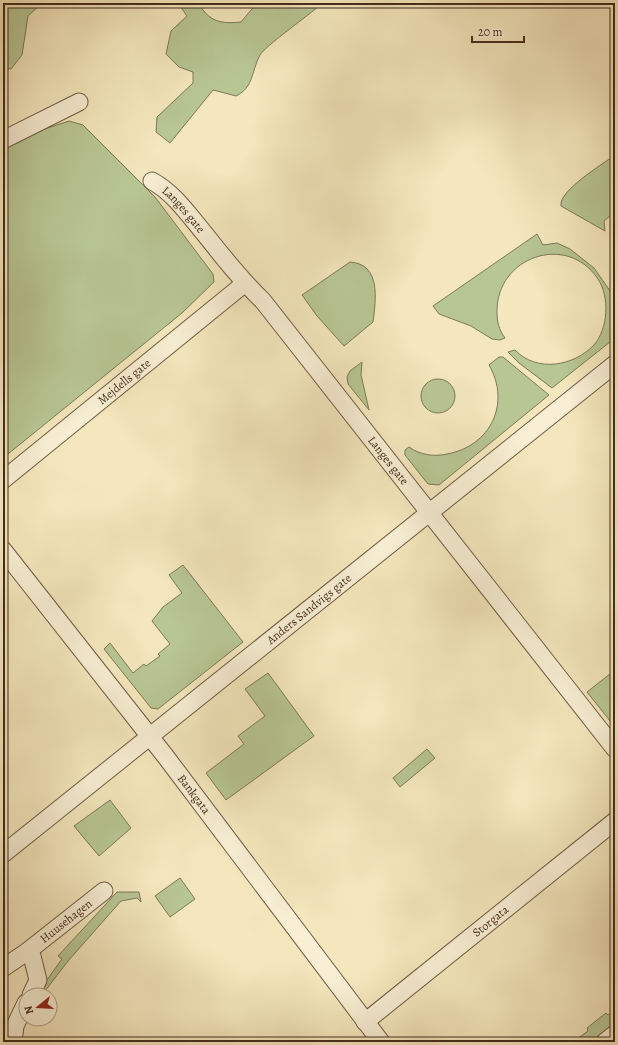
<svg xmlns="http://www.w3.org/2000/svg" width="618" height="1045" font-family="Alegreya,serif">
<rect width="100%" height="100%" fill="#f4e7bd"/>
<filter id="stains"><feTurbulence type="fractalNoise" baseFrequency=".005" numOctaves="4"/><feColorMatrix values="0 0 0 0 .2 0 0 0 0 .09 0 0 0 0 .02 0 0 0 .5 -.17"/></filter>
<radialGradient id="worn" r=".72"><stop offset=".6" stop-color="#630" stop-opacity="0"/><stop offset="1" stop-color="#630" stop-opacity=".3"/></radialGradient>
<path fill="#b8c694" stroke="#7e7858" d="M 3,3 L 42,3 L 28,16 L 22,55 L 11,69 L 3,68 Z
M 165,3 L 199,3 C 208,22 222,24 241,22 L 257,3 L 321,3 L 319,6 C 309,15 264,47 260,55 C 251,72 254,87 236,96 L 213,90 L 170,143 L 156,132 L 157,117 L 193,83 L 193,72 L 179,67 L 166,54 L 171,31 L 187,16 L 180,6 Z
M 69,121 L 83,125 L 155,197 L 213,274 L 214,282 L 182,313 L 3,458 L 3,149 L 29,134 Z
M 615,155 L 615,212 L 604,221 L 605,231 L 561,206 C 558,191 603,164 615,155 Z
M 537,234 L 543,245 L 557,243 L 570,249 L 594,268 L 615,298 L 615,338 L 552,388 L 519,363 L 508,352 L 515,350 C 537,373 574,366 594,345 C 608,329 610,297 598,279 C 567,232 496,257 497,312 C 497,322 499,330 505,338 L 500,340 L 492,339 L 471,326 L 439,314 L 433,306 Z
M 350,262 C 381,264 376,299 373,322 L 344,346 L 317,316 L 302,295 Z
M 499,357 L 503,357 L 549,395 L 439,485 L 428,484 L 405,455 L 405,450 L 409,447 C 420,455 434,457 447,454 C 491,446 511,403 489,365 Z
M 362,362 L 361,375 L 369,410 L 348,384 L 347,377 L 350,371 Z
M421 396a17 17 0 1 1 34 0a17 17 0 1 1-34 0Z
M 183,565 L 243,642 L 158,709 L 151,708 L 104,649 L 110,643 L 133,673 L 144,664 L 146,666 L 160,656 L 158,654 L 170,644 L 152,621 L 163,607 L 182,593 L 169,575 Z
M 615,670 L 615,727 L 587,692 Z
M 268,673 L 314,736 L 226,800 L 206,773 L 244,744 L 238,736 L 265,716 L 245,689 Z
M 427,749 L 435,758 L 400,787 L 393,778 Z
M 110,800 L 131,828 L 99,856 L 74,826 Z
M 180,878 L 195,899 L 170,917 L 155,896 Z
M 117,892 L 139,892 L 141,902 L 137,898 L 121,901 L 68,961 L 42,995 L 36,995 L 62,959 L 58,956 Z
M 615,1010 L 615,1023 L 591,1042 L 580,1042 L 577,1039 L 588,1031 L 587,1028 L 606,1013 L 608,1015 Z"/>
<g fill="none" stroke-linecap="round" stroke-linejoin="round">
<defs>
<g id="minor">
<path d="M 3,140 L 79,102"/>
<path id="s1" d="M 152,181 C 174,193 188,214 204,233 C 223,257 241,280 263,301 L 615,749"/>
<path id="s2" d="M 3,480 L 244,284"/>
<path id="s3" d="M 3,550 L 166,757 L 381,1042"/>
<path id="s4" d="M 3,854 L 615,364"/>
<path d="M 3,968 L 28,951"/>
<path id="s5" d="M 31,995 L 38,980 L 32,956 L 28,951 L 104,891"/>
<path id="s6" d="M 365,1022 L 615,821"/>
<path d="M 13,1042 L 15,1026 L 26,1003"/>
<path d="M 605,1042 L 615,1034"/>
</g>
</defs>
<use href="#minor" stroke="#705a44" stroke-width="19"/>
<use href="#minor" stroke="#f8efd4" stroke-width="17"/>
</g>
<g text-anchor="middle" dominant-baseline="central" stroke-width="3" stroke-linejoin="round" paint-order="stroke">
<g font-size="12" fill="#442b1b" stroke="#f8efd4">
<text stroke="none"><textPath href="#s1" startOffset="43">Langes gate</textPath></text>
<text stroke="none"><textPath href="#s2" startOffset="156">Mejdells gate</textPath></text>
<text stroke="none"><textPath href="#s1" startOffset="367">Langes gate</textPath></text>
<text stroke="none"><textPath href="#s4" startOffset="392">Anders Sandvigs gate</textPath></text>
<text stroke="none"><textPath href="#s3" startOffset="310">Bankgata</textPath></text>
<text stroke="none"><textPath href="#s5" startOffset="96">Huusehagen</textPath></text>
<text stroke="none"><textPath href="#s6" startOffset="161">Storgata</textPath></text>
</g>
</g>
<rect width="618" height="1045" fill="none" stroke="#f4e7bd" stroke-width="16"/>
<rect x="4" y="4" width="610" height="1037" fill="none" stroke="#442b1b" stroke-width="2"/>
<rect x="8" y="8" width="602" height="1029" fill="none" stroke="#442b1b"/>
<g transform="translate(38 1007) rotate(252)"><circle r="19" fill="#f8efd4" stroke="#b0a18a"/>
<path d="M0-3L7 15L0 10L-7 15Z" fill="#8f2418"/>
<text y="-6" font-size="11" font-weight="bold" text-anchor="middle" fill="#442b1b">N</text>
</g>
<path d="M472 36v6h52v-6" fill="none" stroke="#442b1b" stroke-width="2"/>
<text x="478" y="36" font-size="12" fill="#442b1b" stroke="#f8efd4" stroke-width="3" paint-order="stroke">20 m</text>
<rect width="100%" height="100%" filter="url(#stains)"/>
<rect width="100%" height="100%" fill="url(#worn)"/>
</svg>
